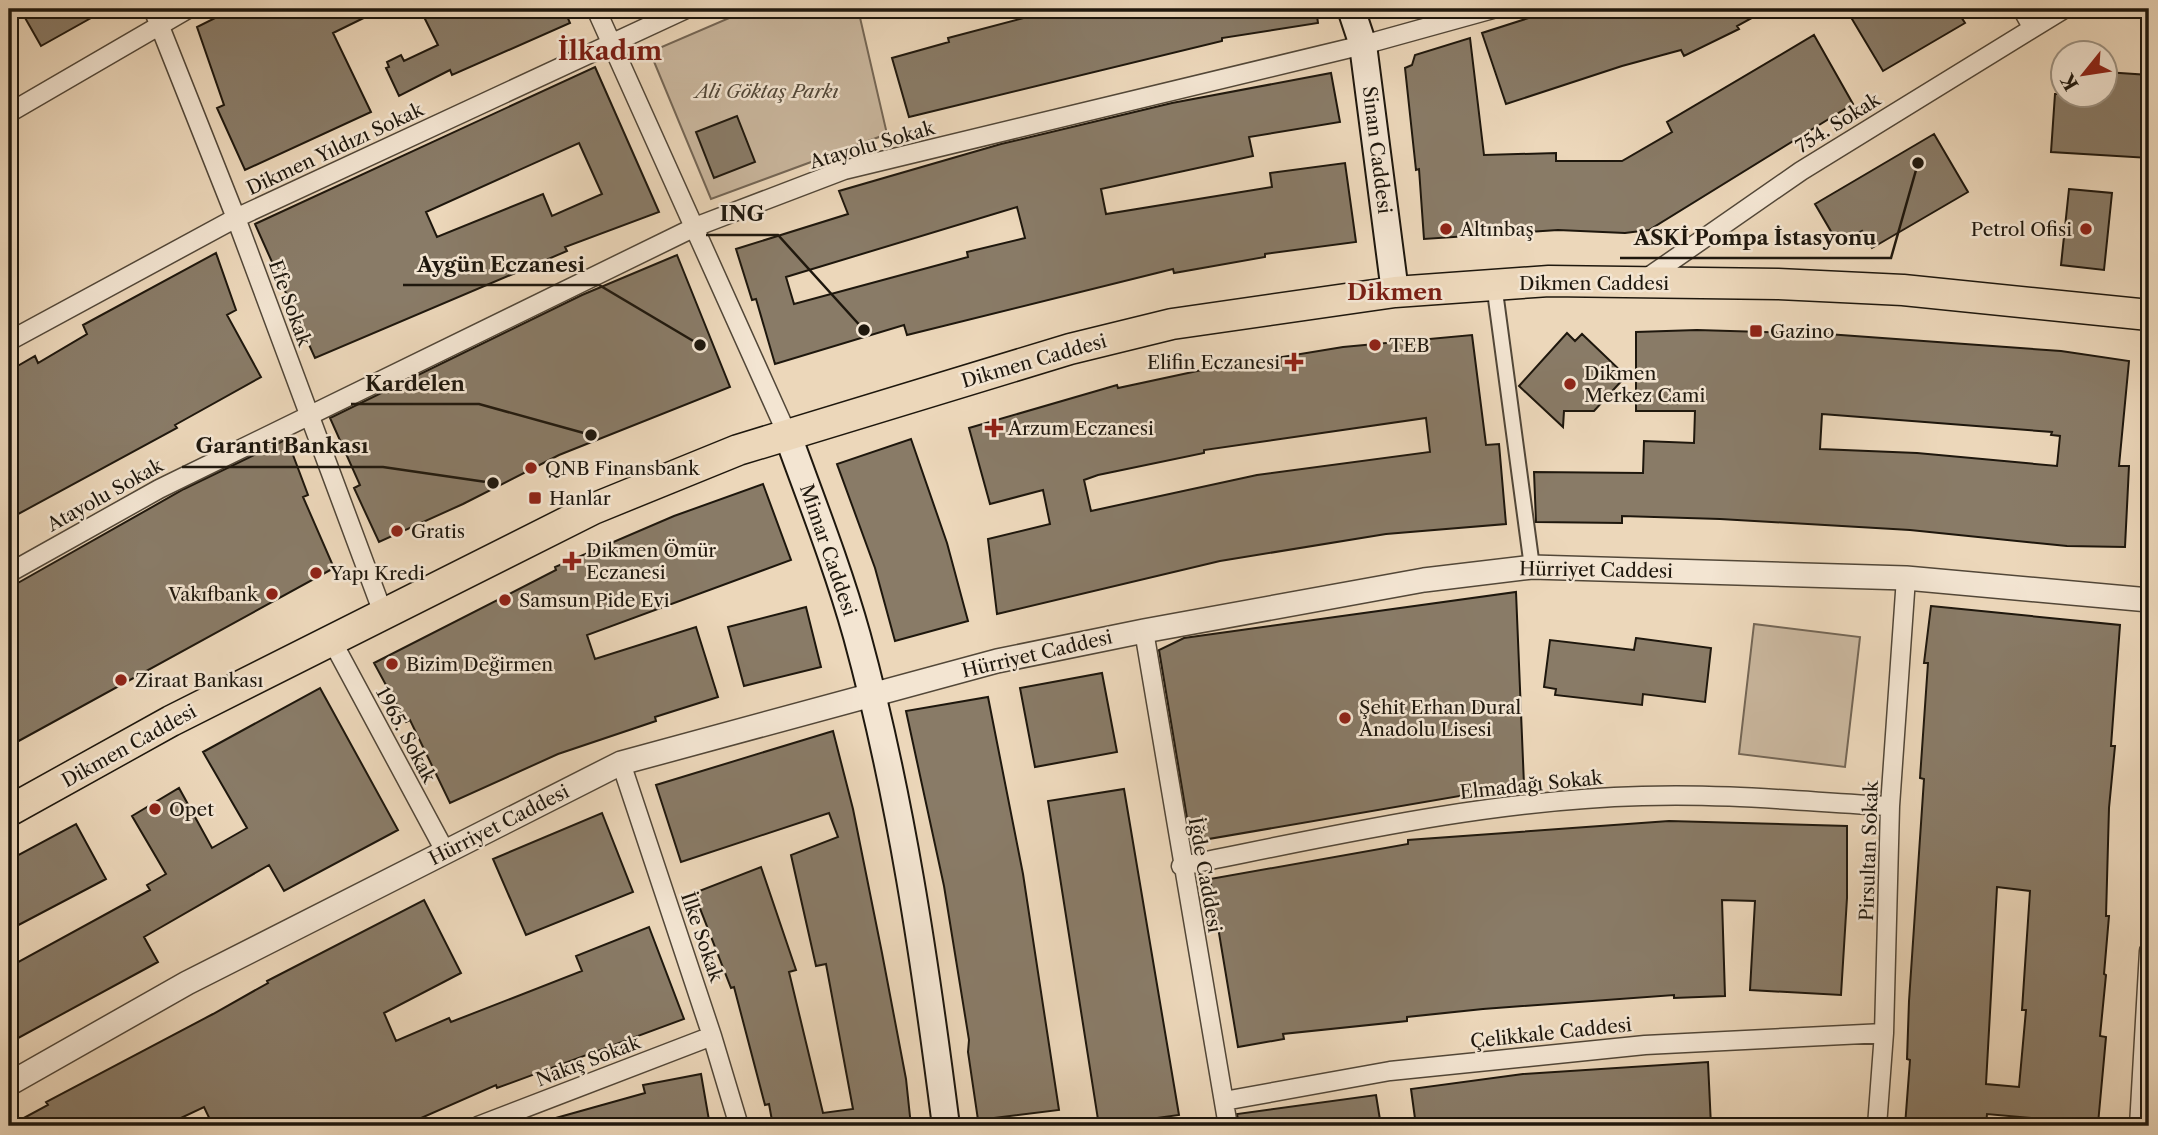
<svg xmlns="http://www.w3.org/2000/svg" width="2158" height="1135" font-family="'Libre Caslon Text',serif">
<rect width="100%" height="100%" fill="#ecd7ba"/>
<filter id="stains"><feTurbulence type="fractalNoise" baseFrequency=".00286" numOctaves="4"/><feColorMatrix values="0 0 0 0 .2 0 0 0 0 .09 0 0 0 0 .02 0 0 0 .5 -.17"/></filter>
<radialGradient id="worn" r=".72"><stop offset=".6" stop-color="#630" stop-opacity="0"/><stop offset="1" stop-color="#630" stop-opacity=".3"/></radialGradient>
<path fill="#c9b69d" stroke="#746655" stroke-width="2" d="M 750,9 L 858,9 L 887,134 L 711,199 L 650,52 Z
M 1754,624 L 1860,637 L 1845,767 L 1739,754 Z"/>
<path fill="#897b67" stroke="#1e170d" stroke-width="2" fill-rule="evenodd" d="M 20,9 L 107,9 L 41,46 Z
M 233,9 L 382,9 L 333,33 L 371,112 L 245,170 L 217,108 L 224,105 L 197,27 Z
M 420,9 L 564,9 L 570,23 L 452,75 L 450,70 L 399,96 L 386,68 L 389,67 L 387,62 L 401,55 L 404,61 L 438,45 Z
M 1058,9 L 1316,9 L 1318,23 L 1222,38 L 1222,41 L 909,117 L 892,58 L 949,42 L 948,38 Z
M 1557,9 L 1768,9 L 1737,26 L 1739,29 L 1684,56 L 1681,50 L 1622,66 L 1506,104 L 1482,33 Z
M 1846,9 L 1956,9 L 1965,23 L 1883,71 Z
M 1814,35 L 1853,104 L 1649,230 L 1625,233 L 1558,230 L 1424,239 L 1419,169 L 1416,170 L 1405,68 L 1412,65 L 1415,55 L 1470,38 L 1484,155 L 1556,153 L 1556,161 L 1622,161 L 1672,132 L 1667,122 Z
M 595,67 L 659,212 L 565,247 L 567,251 L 315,358 L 255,224 ZM 579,143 L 602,194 L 552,216 L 543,194 L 437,237 L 426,212 Z
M 2105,72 L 2149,75 L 2149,158 L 2051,152 L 2055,94 L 2105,94 Z
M 1331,73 L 1340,122 L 1249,137 L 1253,156 L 1101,189 L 1106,214 L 1272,187 L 1270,173 L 1345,163 L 1356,242 L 1265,254 L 1265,257 L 1174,273 L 1173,269 L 907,335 L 904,325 L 775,364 L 756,299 L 752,300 L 736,249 L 848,214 L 839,191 L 1001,144 L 1172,103 ZM 1017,207 L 1025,238 L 967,252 L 968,257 L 794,304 L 786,277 Z
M 737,116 L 755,162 L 714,178 L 696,132 Z
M 1934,134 L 1968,192 L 1872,248 L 1862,231 L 1839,245 L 1815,204 Z
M 2069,189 L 2112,193 L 2104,270 L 2061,265 Z
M 216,253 L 236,310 L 227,315 L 261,377 L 175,425 L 177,428 L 9,519 L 9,371 L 35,356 L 38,363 L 87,334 L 83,325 Z
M 677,255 L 730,387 L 559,455 L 463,504 L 379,542 L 354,488 L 360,485 L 330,418 L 582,295 Z
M 1697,330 L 1827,334 L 2061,351 L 2129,361 L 2119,466 L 2129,466 L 2125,547 L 2067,546 L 1910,530 L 1720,519 L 1622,516 L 1622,523 L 1536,522 L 1534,472 L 1643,473 L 1644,441 L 1694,443 L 1695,411 L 1636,411 L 1636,332 ZM 1822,414 L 2052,432 L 2051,435 L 2060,436 L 2057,466 L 1917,453 L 1820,449 Z
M 1567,333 L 1575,341 L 1582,334 L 1626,376 L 1594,411 L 1564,411 L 1563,427 L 1519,386 Z
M 1472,335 L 1486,445 L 1499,444 L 1506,524 L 1386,534 L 1220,561 L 997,614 L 988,539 L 1050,524 L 1043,490 L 990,504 L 969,428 L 1117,385 L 1118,388 L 1202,370 L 1343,347 ZM 1426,418 L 1430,452 L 1257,475 L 1091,511 L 1084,480 L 1098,475 L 1204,453 L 1204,450 Z
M 287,439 L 308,495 L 303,497 L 334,568 L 15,743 L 9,731 L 9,588 L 184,489 Z
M 911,439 L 947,543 L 968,621 L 895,641 L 875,568 L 837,464 Z
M 763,484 L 791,560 L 587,635 L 595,659 L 696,627 L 718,697 L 655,717 L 656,721 L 558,754 L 450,803 L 410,720 L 406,722 L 374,663 L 556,570 L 555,567 L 674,516 Z
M 1516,592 L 1524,785 L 1191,842 L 1159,650 L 1184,638 Z
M 1931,606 L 2120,625 L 2111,746 L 2115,746 L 2109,808 L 2106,916 L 2109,916 L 2104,974 L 2106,975 L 2100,1036 L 2106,1037 L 2098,1124 L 1987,1114 L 1986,1126 L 1905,1126 L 1910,1060 L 1907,1059 L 1909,1001 L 1924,779 L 1920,778 L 1928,663 L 1924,663 ZM 1997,887 L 2030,891 L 2022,1010 L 2026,1010 L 2019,1087 L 1986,1084 Z
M 806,607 L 821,667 L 744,686 L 728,627 Z
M 1636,638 L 1711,648 L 1705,702 L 1643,694 L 1642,705 L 1555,695 L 1556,689 L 1544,687 L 1550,640 L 1634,650 Z
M 1102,673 L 1117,752 L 1035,767 L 1020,688 Z
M 320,688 L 398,830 L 284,891 L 269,865 L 144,937 L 158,962 L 9,1043 L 9,967 L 150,890 L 147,885 L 166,874 L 132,816 L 179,788 L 212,848 L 247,828 L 203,752 Z
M 988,697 L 1023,874 L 1059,1110 L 978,1120 L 968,1052 L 969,1040 L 944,886 L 906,711 Z
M 833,731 L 853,809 L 882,953 L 906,1079 L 911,1126 L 773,1126 L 769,1104 L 765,1105 L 734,987 L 731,988 L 694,893 L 761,867 L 796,970 L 789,972 L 823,1113 L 853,1109 L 826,964 L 816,966 L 791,855 L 838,837 L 829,813 L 681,862 L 656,785 Z
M 1124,789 L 1179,1115 L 1099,1126 L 1048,801 Z
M 602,813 L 633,892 L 526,935 L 493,859 Z
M 1669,821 L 1847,826 L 1847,898 L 1841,995 L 1750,990 L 1755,901 L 1722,900 L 1725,996 L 1674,998 L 1674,995 L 1483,1009 L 1407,1017 L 1407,1021 L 1283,1034 L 1284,1039 L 1238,1047 L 1210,879 L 1408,844 L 1408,840 Z
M 76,824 L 106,879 L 9,930 L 9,860 Z
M 424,900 L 461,973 L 384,1013 L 396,1041 L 449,1018 L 451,1022 L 582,971 L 576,956 L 649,927 L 684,1019 L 497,1088 L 496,1085 L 403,1126 L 213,1126 L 204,1107 L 164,1126 L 9,1126 L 48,1105 L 46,1102 L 213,1014 L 268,983 L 267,981 Z
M 1708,1062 L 1711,1126 L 1416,1126 L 1411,1089 L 1523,1074 Z
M 701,1074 L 710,1126 L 546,1126 L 545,1121 L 645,1093 L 643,1085 Z
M 1376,1095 L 1381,1126 L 1239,1126 L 1237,1114 Z"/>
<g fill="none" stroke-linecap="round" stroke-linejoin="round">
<defs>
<path id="pedestrian" d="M 1494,284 L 1532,567"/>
<path id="minor" d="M 153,9 L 236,218 L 383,613
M 596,9 L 788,436
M 2022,9 L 2032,27
M 9,113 L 188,9
M 1644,280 L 1801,171 L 2064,9
M 9,341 L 236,218 L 686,9
M 9,573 L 159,489 L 695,227 L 844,170 L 1363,45 L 1493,9
M 1144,631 L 1228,1126
M 331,639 L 445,851
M 621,763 L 712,1036 L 739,1126
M 1181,866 C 1332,836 1487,800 1642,796 C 1724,793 1808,802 1890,806
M 1224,1101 L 1390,1071 L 1645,1045 L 1884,1033
M 478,1126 L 712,1036
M 1877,1126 L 1884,1033 L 1890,806 L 1906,578
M 2139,1126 L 2149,951"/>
<path id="tertiary" d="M 9,1084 L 187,983 L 621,763 L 997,661 L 1144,631 L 1424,580 L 1532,567 L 1906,578 L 2149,600"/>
<path id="secondary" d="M 1351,9 L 1363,45 L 1395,292
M 788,436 C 812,502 838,568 857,636 C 901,797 925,961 946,1126"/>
<path id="primary" d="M 9,811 L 171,721 L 593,509 L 738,450 L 1070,349 L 1172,324 L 1395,292 L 1549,281 L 1778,284 L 1903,290 L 2149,315"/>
</defs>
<use href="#pedestrian" stroke="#524738" stroke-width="18"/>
<use href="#minor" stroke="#524738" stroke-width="21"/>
<use href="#tertiary" stroke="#524738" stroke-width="26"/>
<use href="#secondary" stroke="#1e170d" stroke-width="30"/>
<use href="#primary" stroke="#1e170d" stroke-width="33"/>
<use href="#pedestrian" stroke="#f3e5d2" stroke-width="14"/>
<use href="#minor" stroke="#f3e5d2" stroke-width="18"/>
<use href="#tertiary" stroke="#f3e5d2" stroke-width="23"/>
<use href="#secondary" stroke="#f3e5d2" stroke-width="26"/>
<use href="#primary" stroke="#ecd7ba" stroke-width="30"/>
</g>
<g fill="#8f2418" stroke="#f3e5d2" stroke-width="2.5">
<circle cx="1446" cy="229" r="7"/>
<circle cx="2086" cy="229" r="7"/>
<rect x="1749" y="324" width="14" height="14" rx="3.5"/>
<circle cx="1375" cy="345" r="7"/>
<path d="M1290.5 351.5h7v7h7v7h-7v7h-7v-7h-7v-7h7z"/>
<circle cx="1570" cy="384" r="7"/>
<path d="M990.5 417.5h7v7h7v7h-7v7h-7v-7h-7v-7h7z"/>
<circle cx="531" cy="468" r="7"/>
<rect x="528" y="491" width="14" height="14" rx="3.5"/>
<circle cx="397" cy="531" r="7"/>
<path d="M568.5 550.5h7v7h7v7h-7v7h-7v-7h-7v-7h7z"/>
<circle cx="316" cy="573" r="7"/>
<circle cx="272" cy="594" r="7"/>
<circle cx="505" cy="600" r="7"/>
<circle cx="392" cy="664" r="7"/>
<circle cx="121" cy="680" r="7"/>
<circle cx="1345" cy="718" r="7"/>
<circle cx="155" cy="809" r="7"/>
</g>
<g text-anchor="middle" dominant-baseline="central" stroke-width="5" stroke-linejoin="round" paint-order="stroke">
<g font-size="19" font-style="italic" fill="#514738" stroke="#f3e5d2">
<text x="767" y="91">Ali Göktaş Parkı</text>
</g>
<g font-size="19" fill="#1e170d" stroke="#f3e5d2">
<text transform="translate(1838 123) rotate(-32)">754. Sokak</text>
<text transform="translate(872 145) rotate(-16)">Atayolu Sokak</text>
<text transform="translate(335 149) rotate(-25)">Dikmen Yıldızı Sokak</text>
<text transform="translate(1377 150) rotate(83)">Sinan Caddesi</text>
<text x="1594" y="283">Dikmen Caddesi</text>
<text transform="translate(290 303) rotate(70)">Efe Sokak</text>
<text transform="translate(1034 361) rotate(-16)">Dikmen Caddesi</text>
<text transform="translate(105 495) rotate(-29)">Atayolu Sokak</text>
<text transform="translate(828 550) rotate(71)">Mimar Caddesi</text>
<text transform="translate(1596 570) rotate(1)">Hürriyet Caddesi</text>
<text transform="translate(1037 654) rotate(-13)">Hürriyet Caddesi</text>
<text transform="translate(406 735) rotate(62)">1965. Sokak</text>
<text transform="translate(129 746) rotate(-29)">Dikmen Caddesi</text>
<text transform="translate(1531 785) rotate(-6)">Elmadağı Sokak</text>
<text transform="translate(499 825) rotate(-27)">Hürriyet Caddesi</text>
<text transform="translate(1869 851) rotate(-88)">Pirsultan Sokak</text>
<text transform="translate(1205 875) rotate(80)">İğde Caddesi</text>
<text transform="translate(702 937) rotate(71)">İlke Sokak</text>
<text transform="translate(1551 1033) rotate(-6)">Çelikkale Caddesi</text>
<text transform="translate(588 1061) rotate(-21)">Nakış Sokak</text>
</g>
<g font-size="19" fill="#1e170d" stroke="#f3e5d2" text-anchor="start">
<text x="1460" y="229">Altınbaş</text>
<text x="2072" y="229" text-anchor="end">Petrol Ofisi</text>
<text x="1770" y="331">Gazino</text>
<text x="1389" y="345">TEB</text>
<text x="1280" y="362" text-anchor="end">Elifin Eczanesi</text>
<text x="1584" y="373">Dikmen<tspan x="1584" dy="22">Merkez Cami</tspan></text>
<text x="1008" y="428">Arzum Eczanesi</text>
<text x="545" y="468">QNB Finansbank</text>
<text x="549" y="498">Hanlar</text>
<text x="411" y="531">Gratis</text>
<text x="586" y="550">Dikmen Ömür<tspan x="586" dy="22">Eczanesi</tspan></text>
<text x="330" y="573">Yapı Kredi</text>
<text x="258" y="594" text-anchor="end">Vakıfbank</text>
<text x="519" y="600">Samsun Pide Evi</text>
<text x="406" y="664">Bizim Değirmen</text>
<text x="135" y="680">Ziraat Bankası</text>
<text x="1359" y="707">Şehit Erhan Dural<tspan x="1359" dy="22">Anadolu Lisesi</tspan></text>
<text x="169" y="809">Opet</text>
</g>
<g font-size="23" font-weight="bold" fill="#7a1f14" stroke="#f3e5d2">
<text x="1395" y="292">Dikmen</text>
</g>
<g font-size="26" font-weight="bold" fill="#7a1f14" stroke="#f3e5d2">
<text x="610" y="51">İlkadım</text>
</g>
</g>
<path fill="none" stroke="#1e170d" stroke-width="2.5" d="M864 330L778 235H706M1918 163L1891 258H1620M700 345L599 285H403M591 435L479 404H351M493 483L383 467H182"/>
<g fill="#1e170d" stroke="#f3e5d2" stroke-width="2.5">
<circle cx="864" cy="330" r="7"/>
<circle cx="1918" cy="163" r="7"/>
<circle cx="700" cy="345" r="7"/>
<circle cx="591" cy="435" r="7"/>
<circle cx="493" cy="483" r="7"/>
</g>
<g font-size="21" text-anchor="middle" font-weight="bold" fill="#1e170d" stroke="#f3e5d2" stroke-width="5" stroke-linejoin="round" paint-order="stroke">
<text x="742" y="221">ING</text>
<text x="1755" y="245">ASKİ Pompa İstasyonu</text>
<text x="501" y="272">Aygün Eczanesi</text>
<text x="415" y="391">Kardelen</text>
<text x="282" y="453">Garanti Bankası</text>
</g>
<rect width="2158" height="1135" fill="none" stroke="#ecd7ba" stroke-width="35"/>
<rect x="10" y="10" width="2137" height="1114" fill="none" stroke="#1e170d" stroke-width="3.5"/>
<rect x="18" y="18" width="2123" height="1100" fill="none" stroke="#1e170d" stroke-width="2"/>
<g transform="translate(2084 74) rotate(240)"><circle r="33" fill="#f3e5d2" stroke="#9e9383" stroke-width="2"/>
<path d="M0-5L12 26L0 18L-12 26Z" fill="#8f2418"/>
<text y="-10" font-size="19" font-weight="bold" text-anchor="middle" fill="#1e170d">K</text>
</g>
<rect width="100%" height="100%" filter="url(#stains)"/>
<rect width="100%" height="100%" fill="url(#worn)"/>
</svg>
